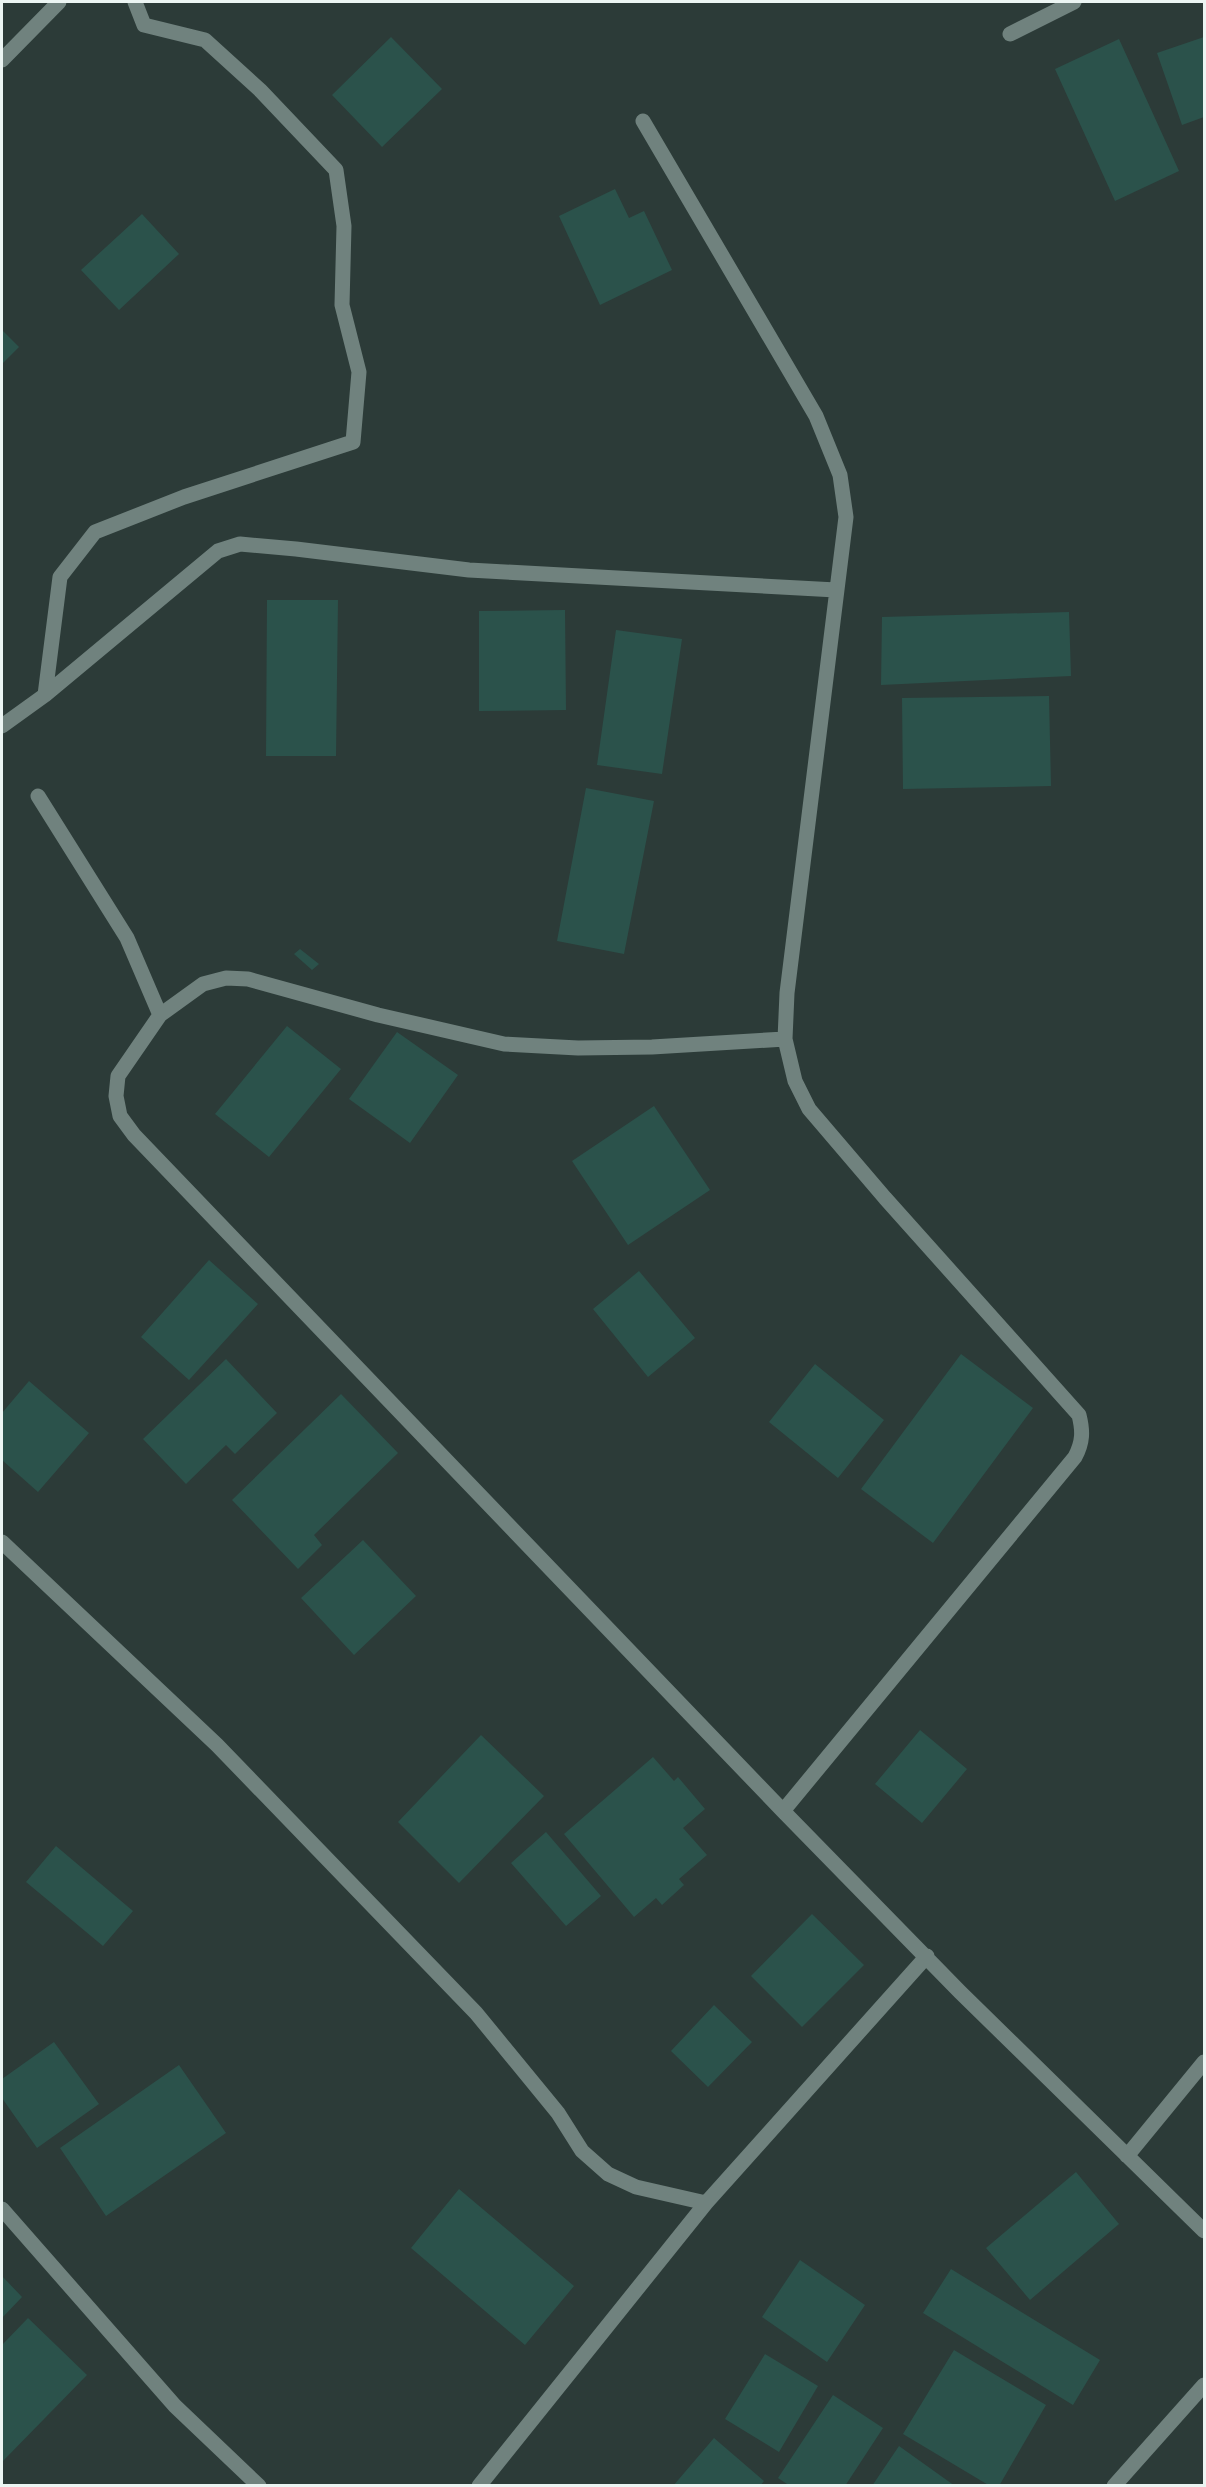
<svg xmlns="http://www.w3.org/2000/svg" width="1206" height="2487" font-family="'Times New Roman',serif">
<rect width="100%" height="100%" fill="#2c3b38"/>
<path fill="#2b524b" d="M 391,37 L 442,89 L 382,147 L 332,95 Z
M 1204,37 L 1204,117 L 1182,125 L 1157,53 Z
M 1119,39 L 1179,171 L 1115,201 L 1055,69 Z
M 615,189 L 629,218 L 644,211 L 672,270 L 600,305 L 559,216 Z
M 142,214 L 179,254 L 119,310 L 81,270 Z
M 2,330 L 19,347 L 2,364 Z
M 267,600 L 338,600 L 336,756 L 266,756 Z
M 565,610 L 566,710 L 479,711 L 479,611 Z
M 1069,612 L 1071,676 L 881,685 L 882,617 Z
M 616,630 L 682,639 L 662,774 L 597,765 Z
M 1049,696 L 1051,786 L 903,789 L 902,698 Z
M 586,788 L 654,801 L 624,954 L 557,941 Z
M 300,949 L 319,964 L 312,970 L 294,954 Z
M 287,1026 L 341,1069 L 269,1157 L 215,1114 Z
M 397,1032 L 458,1075 L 410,1143 L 349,1099 Z
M 654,1106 L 710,1190 L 628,1245 L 572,1161 Z
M 209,1260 L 258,1304 L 189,1380 L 141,1337 Z
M 639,1271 L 695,1338 L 648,1377 L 593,1309 Z
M 961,1354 L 1033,1408 L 933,1543 L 861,1489 Z
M 226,1359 L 277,1413 L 235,1454 L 226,1445 L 186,1484 L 143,1439 Z
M 815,1364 L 884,1420 L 838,1478 L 769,1422 Z
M 29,1381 L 89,1433 L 38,1492 L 2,1460 L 2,1413 Z
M 341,1394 L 398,1453 L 314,1535 L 322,1545 L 298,1569 L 232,1500 Z
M 363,1540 L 416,1596 L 354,1655 L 301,1598 Z
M 920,1730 L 967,1769 L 922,1823 L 875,1784 Z
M 481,1735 L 544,1796 L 459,1883 L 398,1822 Z
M 653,1757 L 674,1781 L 678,1777 L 705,1809 L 683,1828 L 707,1855 L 679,1879 L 684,1885 L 662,1905 L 656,1898 L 634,1917 L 564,1834 Z
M 546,1832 L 601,1896 L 566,1926 L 511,1863 Z
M 56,1846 L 133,1911 L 103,1946 L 26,1882 Z
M 812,1914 L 864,1965 L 802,2027 L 751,1976 Z
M 714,2005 L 752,2042 L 708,2087 L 671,2051 Z
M 54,2042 L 99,2104 L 37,2148 L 2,2098 L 2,2079 Z
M 179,2065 L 226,2133 L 106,2216 L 60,2148 Z
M 1076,2172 L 1119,2224 L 1030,2300 L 986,2248 Z
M 459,2189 L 574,2286 L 525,2345 L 411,2248 Z
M 800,2260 L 865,2305 L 827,2362 L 762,2317 Z
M 951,2269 L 1100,2360 L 1073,2405 L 923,2313 Z
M 2,2276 L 22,2297 L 2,2318 Z
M 28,2318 L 87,2375 L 3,2461 L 2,2459 L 2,2345 Z
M 954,2350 L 1046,2405 L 999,2486 L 990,2486 L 903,2434 Z
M 765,2354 L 818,2386 L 779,2452 L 725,2419 Z
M 833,2395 L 883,2428 L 845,2486 L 790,2486 L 778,2478 Z
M 714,2438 L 764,2481 L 760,2486 L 673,2486 Z
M 899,2446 L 955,2486 L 872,2486 Z"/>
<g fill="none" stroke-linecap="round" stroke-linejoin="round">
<path stroke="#70827e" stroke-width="15" d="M 1010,34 L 1074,2
M 2,60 L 59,2
M 643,121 L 816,416 L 840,475 L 846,517 L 787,993 L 785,1039 L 795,1081 L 809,1109 L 885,1198 L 1079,1415 C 1083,1431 1083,1442 1075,1457 L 783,1811
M 45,695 L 60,577 L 95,532 L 184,497 L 353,442 L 359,372 L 342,305 L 344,226 L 336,170 L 260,90 L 205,40 L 144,25 L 135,2
M 2,726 L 45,695 L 218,551 L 240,544 L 296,549 L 469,570 L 836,590
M 38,796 L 127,938 L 160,1015
M 785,1039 L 652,1047 L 578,1048 L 504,1044 L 378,1015 L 248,979 L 226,978 L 203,984 L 160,1015 L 118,1076 L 116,1096 L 120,1116 L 134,1135 L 783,1811 L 960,1992 L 1204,2231
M 2,1542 L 217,1745 L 476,2013 L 558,2113 L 582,2151 L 608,2174 L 636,2187 L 706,2203
M 1127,2156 L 1204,2062
M 2,2209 L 175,2406 L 259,2486
M 479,2486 L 706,2203 L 927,1956
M 1114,2486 L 1204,2385"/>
</g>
<rect width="1206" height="2487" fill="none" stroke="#ecf5f3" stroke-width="6"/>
</svg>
